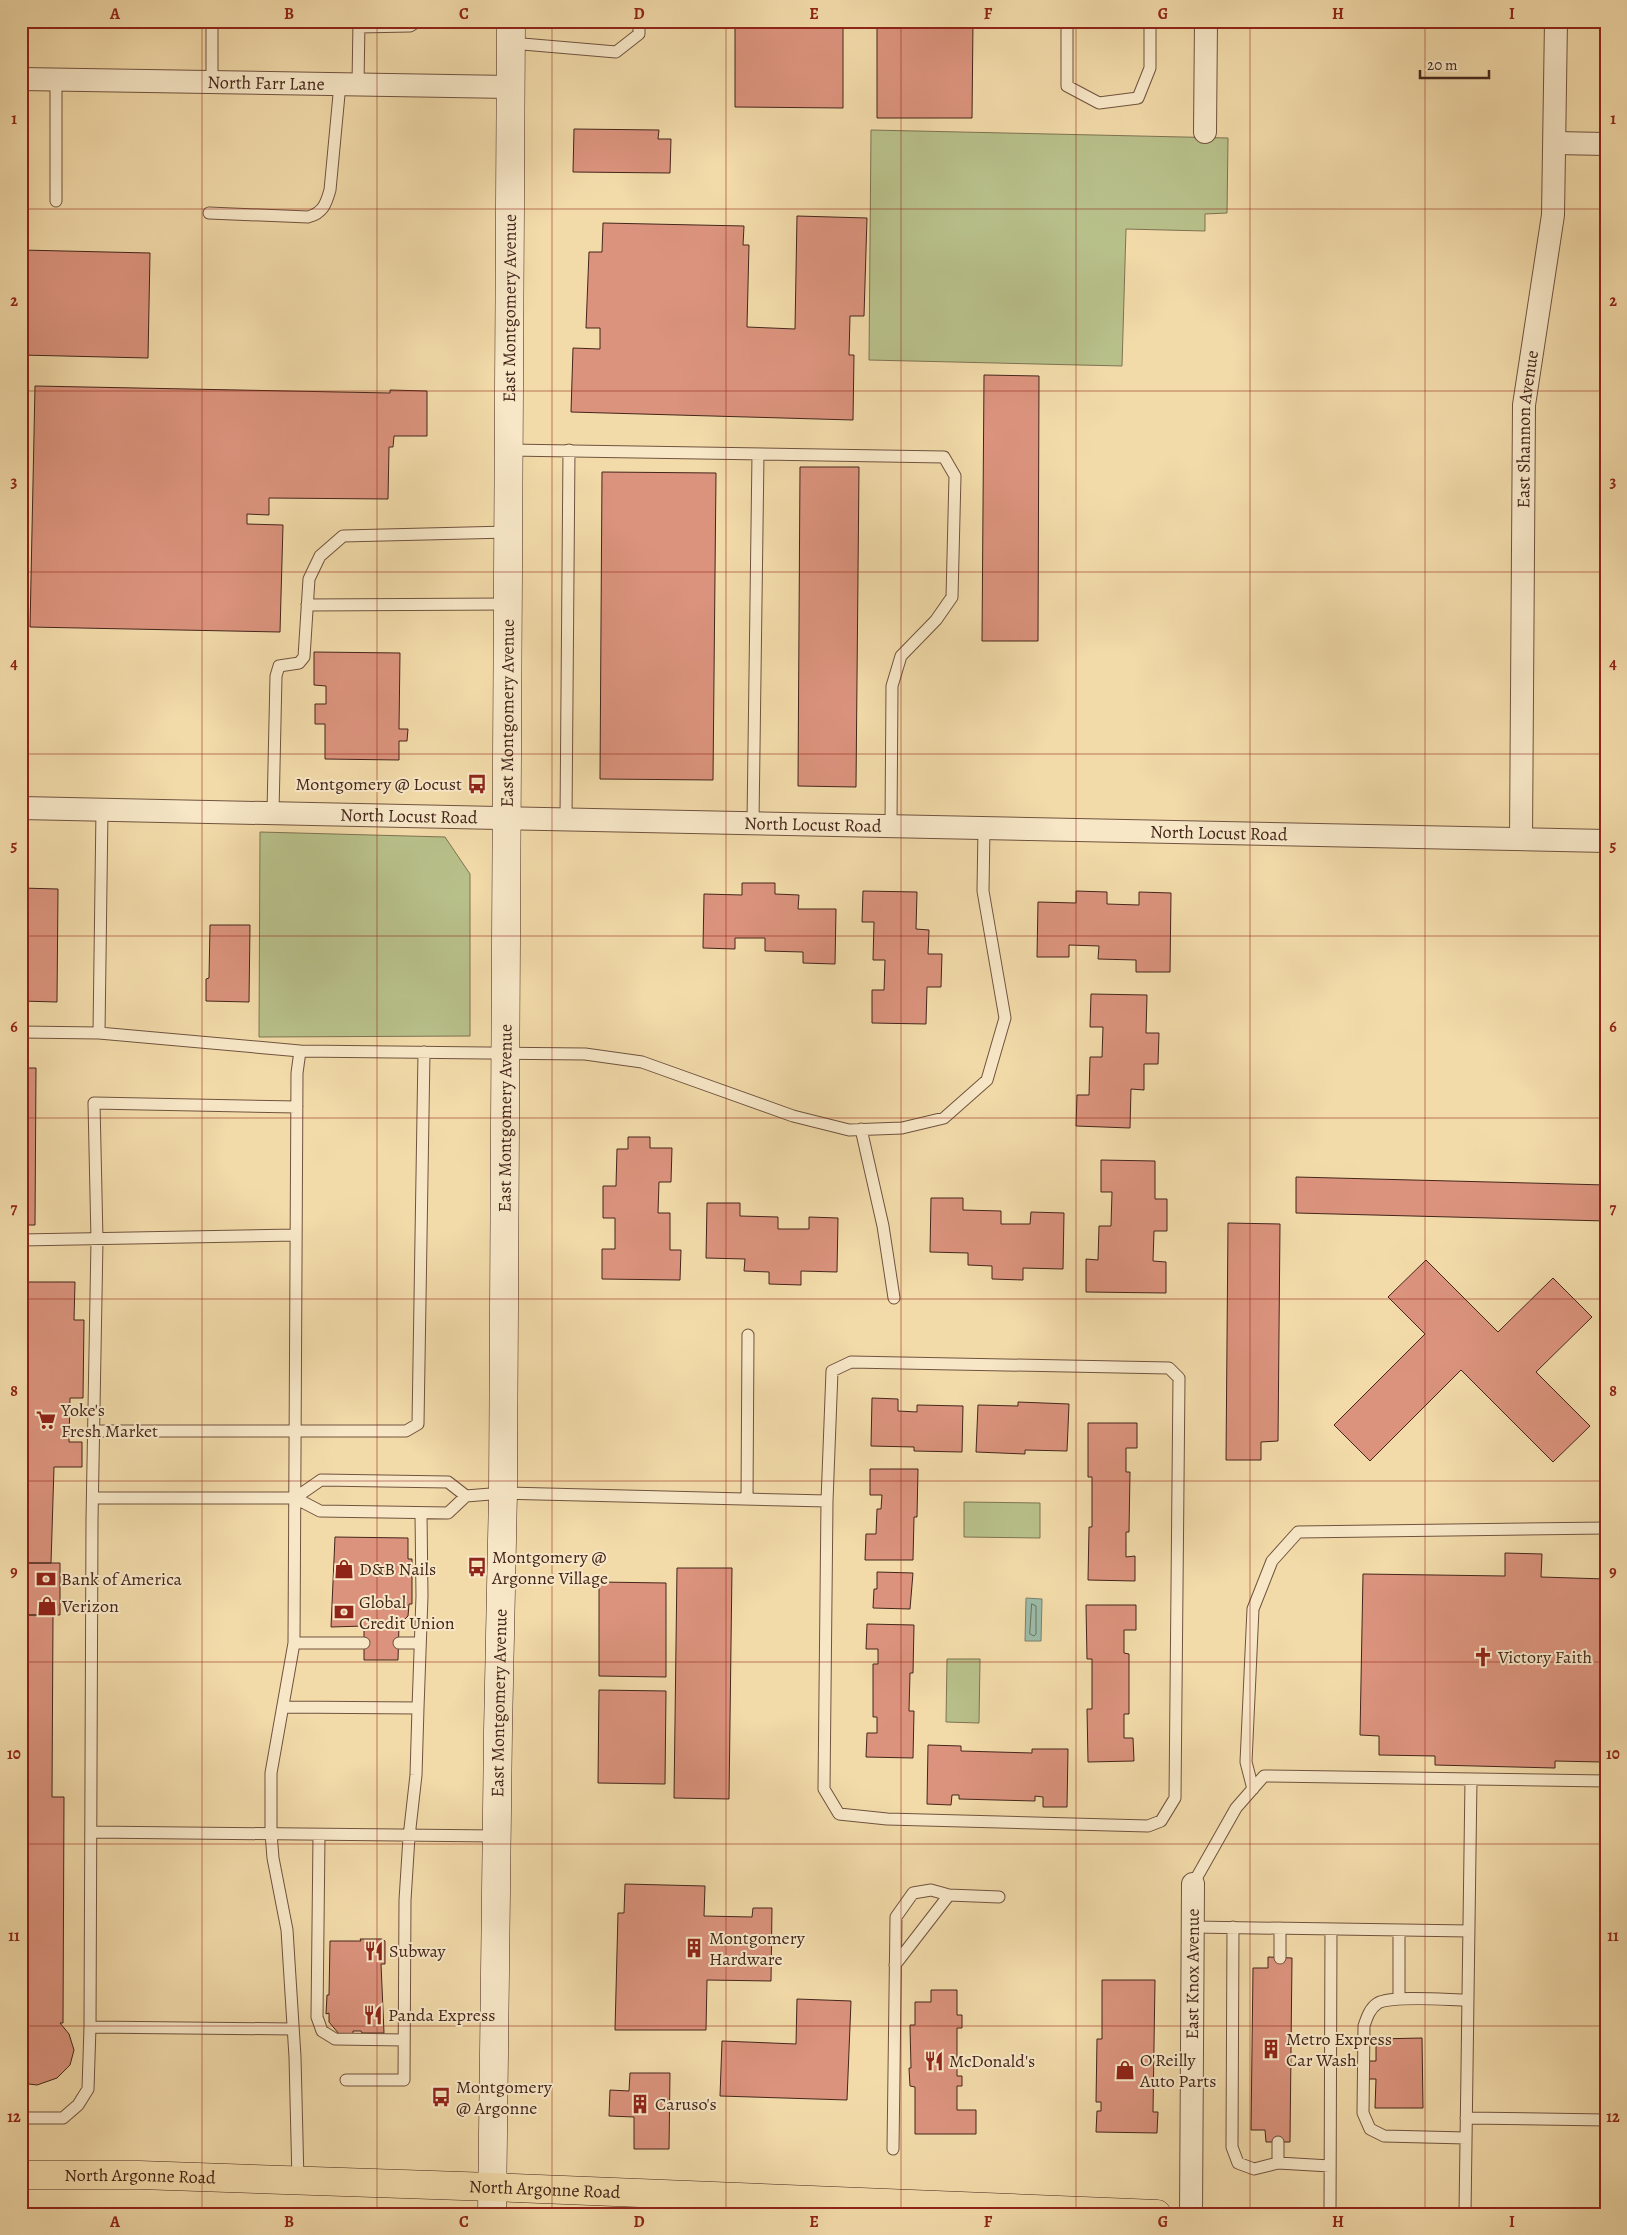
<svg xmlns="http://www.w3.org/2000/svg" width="1627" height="2235" font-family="Alegreya,serif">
<rect width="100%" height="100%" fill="#f2daa9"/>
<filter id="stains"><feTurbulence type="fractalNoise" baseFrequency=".004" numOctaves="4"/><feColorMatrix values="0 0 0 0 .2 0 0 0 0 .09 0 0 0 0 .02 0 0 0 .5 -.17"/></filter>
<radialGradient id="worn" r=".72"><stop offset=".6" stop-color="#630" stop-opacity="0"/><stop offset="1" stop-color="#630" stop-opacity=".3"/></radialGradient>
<path fill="#b8c08a" stroke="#7e7352" d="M 871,130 L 1228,138 L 1227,213 L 1205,214 L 1205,231 L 1126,229 L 1122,366 L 869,360 Z
M 260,832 L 445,837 L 470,874 L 470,1036 L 259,1037 Z
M 964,1502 L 1040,1503 L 1040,1538 L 964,1537 Z
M 947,1659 L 980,1659 L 979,1723 L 946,1722 Z"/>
<path fill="#9bbba7" stroke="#787f6f" d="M 1026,1598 L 1042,1599 L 1041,1641 L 1025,1641 Z"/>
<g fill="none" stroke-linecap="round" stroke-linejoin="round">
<path stroke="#707061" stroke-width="1" d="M 1032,1604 L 1036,1606 L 1036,1634 L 1034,1636 L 1030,1634 Z"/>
</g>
<path fill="#db937d" stroke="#44261b" d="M 735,21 L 843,21 L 843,108 L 735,107 Z
M 877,21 L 973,21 L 972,118 L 877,118 Z
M 574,129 L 659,130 L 658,139 L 671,139 L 670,173 L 573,172 Z
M 797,216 L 867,218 L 864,316 L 850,316 L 849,355 L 854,355 L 853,420 L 571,412 L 573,348 L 600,349 L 600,328 L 586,328 L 589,252 L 602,252 L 603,223 L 744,226 L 743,245 L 749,245 L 747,327 L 795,329 Z
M 21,250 L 150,253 L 148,358 L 21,355 Z
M 984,375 L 1039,376 L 1038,641 L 982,641 Z
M 35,386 L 390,393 L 390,390 L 427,391 L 427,436 L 394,436 L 393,447 L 389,447 L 388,499 L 269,498 L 269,515 L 247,514 L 247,524 L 283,525 L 280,632 L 30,627 Z
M 800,467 L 859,467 L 856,787 L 798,786 Z
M 602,472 L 716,473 L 713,780 L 600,779 Z
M 314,652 L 400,653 L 399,729 L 408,729 L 407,741 L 399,741 L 399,760 L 325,759 L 325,724 L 315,724 L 315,704 L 326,704 L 326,686 L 314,685 Z
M 742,883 L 775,883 L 775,894 L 799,895 L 798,909 L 836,909 L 835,964 L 803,963 L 803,952 L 765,951 L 765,938 L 735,938 L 735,949 L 703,948 L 704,894 L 742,895 Z
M 21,888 L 58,889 L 57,1002 L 21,1001 Z
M 863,891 L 917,892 L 916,929 L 929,930 L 928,954 L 942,954 L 941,987 L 927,987 L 926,1024 L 872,1023 L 872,990 L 884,990 L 885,960 L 873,960 L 874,922 L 862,922 Z
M 1076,891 L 1107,892 L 1107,904 L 1139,905 L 1139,892 L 1171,893 L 1170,972 L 1136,972 L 1136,960 L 1098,959 L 1099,946 L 1069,945 L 1069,957 L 1037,957 L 1038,902 L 1076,903 Z
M 210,925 L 250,925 L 249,1002 L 206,1001 L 206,979 L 209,978 Z
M 1091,994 L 1147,995 L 1146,1033 L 1159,1033 L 1158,1064 L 1144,1064 L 1144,1090 L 1131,1089 L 1130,1128 L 1076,1126 L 1077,1095 L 1089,1095 L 1090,1057 L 1102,1057 L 1103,1027 L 1090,1027 Z
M 21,1068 L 36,1068 L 35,1225 L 21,1225 Z
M 628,1137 L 650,1137 L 650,1148 L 672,1148 L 671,1182 L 659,1182 L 658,1213 L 670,1213 L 670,1250 L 681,1250 L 680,1280 L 602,1279 L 602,1249 L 615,1249 L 615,1218 L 603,1218 L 603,1186 L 616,1186 L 617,1149 L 628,1149 Z
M 1101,1160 L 1155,1161 L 1155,1199 L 1167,1199 L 1167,1231 L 1154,1231 L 1153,1261 L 1166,1262 L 1166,1293 L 1086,1292 L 1086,1259 L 1098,1260 L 1099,1226 L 1111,1226 L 1112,1192 L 1101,1192 Z
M 1296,1177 L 1606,1185 L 1606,1221 L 1296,1213 Z
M 931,1198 L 963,1198 L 963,1210 L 1001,1211 L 1001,1224 L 1030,1224 L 1031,1212 L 1064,1213 L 1063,1269 L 1023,1268 L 1023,1280 L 992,1279 L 992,1266 L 968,1265 L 968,1253 L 930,1252 Z
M 707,1203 L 740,1203 L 740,1216 L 778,1217 L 778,1229 L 809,1229 L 809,1217 L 838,1218 L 837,1272 L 801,1271 L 801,1285 L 769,1284 L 769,1272 L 744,1271 L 745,1259 L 706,1258 Z
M 1228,1223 L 1280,1224 L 1278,1441 L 1261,1442 L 1261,1460 L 1226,1460 Z
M 1426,1260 L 1498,1332 L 1553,1278 L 1592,1317 L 1536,1372 L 1590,1426 L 1553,1462 L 1461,1370 L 1370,1461 L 1334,1425 L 1425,1334 L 1388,1297 Z
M 21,1282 L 75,1282 L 74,1320 L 84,1320 L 83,1398 L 70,1398 L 69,1442 L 82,1442 L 82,1467 L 54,1467 L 51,1563 L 21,1563 Z
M 872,1398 L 898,1399 L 898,1411 L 917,1412 L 917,1405 L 963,1406 L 962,1452 L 914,1451 L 914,1447 L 871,1446 Z
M 1018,1402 L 1069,1404 L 1067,1451 L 1025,1450 L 1025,1454 L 976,1452 L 978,1405 L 1018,1406 Z
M 1088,1423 L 1137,1423 L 1137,1448 L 1126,1448 L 1126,1472 L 1130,1472 L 1129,1532 L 1126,1532 L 1126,1557 L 1135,1556 L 1135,1581 L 1088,1580 L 1089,1527 L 1092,1527 L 1092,1477 L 1088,1477 Z
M 870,1469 L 918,1469 L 917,1517 L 914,1517 L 913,1560 L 865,1560 L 866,1534 L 876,1534 L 877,1509 L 881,1509 L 882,1495 L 870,1495 Z
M 335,1537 L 408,1538 L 408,1559 L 412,1559 L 412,1604 L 409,1604 L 408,1616 L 399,1625 L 398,1660 L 364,1660 L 364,1626 L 331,1627 Z
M 1505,1553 L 1542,1554 L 1541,1577 L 1606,1579 L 1606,1744 L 1601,1744 L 1601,1762 L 1555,1761 L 1555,1768 L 1435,1765 L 1435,1756 L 1379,1755 L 1379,1736 L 1360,1735 L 1363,1574 L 1505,1576 Z
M 21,1563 L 60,1563 L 60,1615 L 21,1615 Z
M 677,1568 L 732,1568 L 729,1799 L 674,1798 Z
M 877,1572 L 913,1573 L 910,1609 L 873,1608 L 874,1589 L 877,1589 Z
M 599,1582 L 666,1583 L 666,1677 L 599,1676 Z
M 1086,1605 L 1136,1605 L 1136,1630 L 1124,1630 L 1124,1653 L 1129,1654 L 1129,1714 L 1124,1714 L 1124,1738 L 1133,1738 L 1134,1761 L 1088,1762 L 1087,1709 L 1092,1709 L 1092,1659 L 1087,1659 Z
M 21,1615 L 53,1615 L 52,1797 L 64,1797 L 63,2023 L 60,2023 L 69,2034 L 74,2050 L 70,2065 L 57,2078 L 37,2085 L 21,2083 Z
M 867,1624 L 914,1625 L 913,1673 L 910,1673 L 909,1711 L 914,1711 L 913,1758 L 866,1757 L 867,1733 L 877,1733 L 877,1717 L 873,1717 L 873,1664 L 878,1664 L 878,1649 L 866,1649 Z
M 599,1690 L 666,1691 L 665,1784 L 598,1783 Z
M 928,1745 L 961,1746 L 961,1751 L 1032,1753 L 1032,1749 L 1068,1749 L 1067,1807 L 1043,1807 L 1043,1797 L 1035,1796 L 1035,1801 L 959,1799 L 959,1795 L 952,1795 L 951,1805 L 927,1804 Z
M 625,1884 L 705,1886 L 704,1916 L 752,1917 L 753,1908 L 772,1908 L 771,1981 L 707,1980 L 706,2030 L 615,2030 L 618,1913 L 624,1913 Z
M 360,1939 L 382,1939 L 385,1941 L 385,1964 L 381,1964 L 384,2033 L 362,2033 L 361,2031 L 353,2031 L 353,2034 L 339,2034 L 329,2022 L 329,2013 L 326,2014 L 327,1995 L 329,1995 L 330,1941 L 361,1941 Z
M 1268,1957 L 1292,1958 L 1290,2142 L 1266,2142 L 1265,2130 L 1251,2130 L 1253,1968 L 1268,1968 Z
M 1102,1980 L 1155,1980 L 1153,2112 L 1158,2112 L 1157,2133 L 1096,2132 L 1097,2111 L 1101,2111 L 1101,2102 L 1096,2102 L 1097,2039 L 1102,2039 Z
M 931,1990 L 957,1990 L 957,2015 L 962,2015 L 962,2028 L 957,2028 L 957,2076 L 962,2076 L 962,2086 L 957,2086 L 957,2110 L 976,2110 L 976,2134 L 915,2134 L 915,2087 L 910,2086 L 909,2068 L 911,2068 L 910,2025 L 915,2025 L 915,2002 L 931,2002 Z
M 797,1999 L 851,2001 L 847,2100 L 720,2096 L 722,2041 L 796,2044 Z
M 1422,2038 L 1423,2108 L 1375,2108 L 1376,2079 L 1367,2079 L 1367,2061 L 1376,2061 L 1376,2039 Z
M 630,2073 L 670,2073 L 669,2149 L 634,2149 L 634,2117 L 609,2116 L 610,2090 L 629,2091 Z"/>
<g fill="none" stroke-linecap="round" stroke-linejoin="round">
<defs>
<path id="lane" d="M 212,21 L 212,82
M 1067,21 L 1067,86 L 1099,103 L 1138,98 L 1150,68 L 1150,21
M 359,27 L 410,26 L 418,21
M 511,43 L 616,52 L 639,34 L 639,21
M 56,79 L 56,201
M 358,84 L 359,21
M 209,213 L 308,217 C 323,213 326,204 330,190 L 340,84
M 509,450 L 944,457 L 955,476 L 952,597 L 936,620 L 901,656 L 892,686 L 891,825
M 307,605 L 508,604
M 273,812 L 276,676 L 279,666 L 299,663 L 304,657 L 309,579 L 320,556 L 343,536 L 508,532
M 566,818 L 569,450
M 753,822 L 758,454
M 21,1032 L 99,1033 L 300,1051
M 99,1033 L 102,809
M 861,1129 L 883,1226 L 894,1298
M 21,1240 L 296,1235
M 851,1362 L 1169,1368 L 1179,1378 L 1175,1798 L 1161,1821 L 1148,1826 L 887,1819 L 839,1814 L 824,1789 L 827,1501 L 832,1371 Z
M 94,1431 L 406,1431 L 418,1424 L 424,1052
M 93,1498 L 295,1498 L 320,1511 L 448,1513 L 466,1496 L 503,1493 L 827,1501
M 295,1498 L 321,1480 L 448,1482 L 466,1496
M 747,1499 L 748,1335
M 294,1643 L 364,1643
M 399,1643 L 419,1643
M 284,1707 L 418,1708 L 416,1775 L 409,1837 L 405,1900 L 404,2080 L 346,2080
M 418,1708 L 422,1596 L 421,1513
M 1253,1789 L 1246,1762 L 1253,1609 L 1272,1561 L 1298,1532 L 1606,1528
M 91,1832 L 496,1836
M 319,1836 L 317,2017 L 322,2031 L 335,2039 L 404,2040
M 1193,1884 L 1236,1808 L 1264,1776 L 1606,1781
M 1193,1927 L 1469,1931
M 1233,1927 L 1232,2147 L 1238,2163 L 1254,2169 L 1278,2163
M 1280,1958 L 1280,1928
M 895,1965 L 949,1895 L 999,1897
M 1399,1999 L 1399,1930
M 90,2027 L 92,1520 L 97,1240 L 94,1103 L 297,1107
M 21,2118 L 63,2118 L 78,2105 L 88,2089 L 90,2027 L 292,2029
M 1466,2118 L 1606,2120
M 1466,2138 L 1384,2136 L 1370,2129 L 1363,2113 L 1364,2026 C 1367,2017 1370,2008 1378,2003 C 1393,1995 1449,2000 1468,2000
M 1278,2142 L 1278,2163 L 1330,2166
M 893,2149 L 896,1917 L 913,1893 L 931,1890 L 949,1895
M 298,2181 L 295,2057 L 287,1930 L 273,1858 L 271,1833 L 271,1773 L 294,1643 L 297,1073 L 300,1051 L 585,1054 L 642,1062 L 793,1116 L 849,1130 L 902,1128 L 944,1118 L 987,1080 L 1005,1018 L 983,891 L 984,827
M 1330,2214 L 1331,1929
M 1465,2214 L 1471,1779"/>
<g id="street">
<path id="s1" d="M 21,79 L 510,87"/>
<path d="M 1205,132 L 1206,21"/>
<path d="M 1555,143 L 1606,144"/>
<path id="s2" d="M 21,808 L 1606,841"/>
<path id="s3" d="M 1521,839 L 1524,405 L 1553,215 L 1556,21"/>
<path id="s4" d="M 1191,2214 L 1193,1884"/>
</g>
<g id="secondary">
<path id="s5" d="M 492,2214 L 498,1731 L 503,1493 L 511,21"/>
</g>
<g id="primary">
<path id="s6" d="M 21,2175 L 139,2175 L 492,2187 L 1157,2214"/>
</g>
</defs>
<use href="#lane" stroke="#70533e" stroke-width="13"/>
<use href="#street" stroke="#70533e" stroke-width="24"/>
<use href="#secondary" stroke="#44261b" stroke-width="29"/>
<use href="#primary" stroke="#44261b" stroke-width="29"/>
<use href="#lane" stroke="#f7e7c7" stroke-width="11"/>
<use href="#street" stroke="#f7e7c7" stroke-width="22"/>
<use href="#secondary" stroke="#f7e7c7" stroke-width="28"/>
<use href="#primary" stroke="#f2daa9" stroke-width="28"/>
</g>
<path fill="none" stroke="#8f2418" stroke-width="1" stroke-opacity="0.55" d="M 202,21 L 202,2214M 377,21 L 377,2214M 552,21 L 552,2214M 726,21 L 726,2214M 901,21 L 901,2214M 1076,21 L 1076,2214M 1250,21 L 1250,2214M 1425,21 L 1425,2214M 21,209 L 1606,209M 21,391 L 1606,391M 21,572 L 1606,572M 21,754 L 1606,754M 21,936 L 1606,936M 21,1118 L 1606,1118M 21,1299 L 1606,1299M 21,1481 L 1606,1481M 21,1662 L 1606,1662M 21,1844 L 1606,1844M 21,2026 L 1606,2026"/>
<defs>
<symbol id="bus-bare" viewBox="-9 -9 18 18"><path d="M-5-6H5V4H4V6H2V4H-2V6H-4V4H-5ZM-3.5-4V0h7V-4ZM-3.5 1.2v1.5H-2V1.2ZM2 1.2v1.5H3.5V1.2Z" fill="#8f2418" stroke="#f7e7c7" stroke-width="2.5" paint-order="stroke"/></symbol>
<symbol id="supermarket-bare" viewBox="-9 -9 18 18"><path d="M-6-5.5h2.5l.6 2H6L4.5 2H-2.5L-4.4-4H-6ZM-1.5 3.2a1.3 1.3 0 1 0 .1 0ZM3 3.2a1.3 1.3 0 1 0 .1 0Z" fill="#8f2418" stroke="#f7e7c7" stroke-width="2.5" paint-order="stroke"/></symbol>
<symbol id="shop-bare" viewBox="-9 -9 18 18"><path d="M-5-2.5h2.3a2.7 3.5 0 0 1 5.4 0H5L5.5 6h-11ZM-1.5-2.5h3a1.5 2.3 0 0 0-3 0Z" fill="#8f2418" stroke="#f7e7c7" stroke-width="2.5" paint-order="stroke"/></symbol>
<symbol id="bank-bare" viewBox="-9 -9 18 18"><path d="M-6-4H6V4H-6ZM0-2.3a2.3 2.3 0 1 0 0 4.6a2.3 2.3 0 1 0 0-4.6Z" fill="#8f2418" stroke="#f7e7c7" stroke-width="2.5" paint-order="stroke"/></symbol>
<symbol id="church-bare" viewBox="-9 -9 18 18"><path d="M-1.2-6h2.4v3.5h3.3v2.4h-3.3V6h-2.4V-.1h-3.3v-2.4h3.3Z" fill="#8f2418" stroke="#f7e7c7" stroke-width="2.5" paint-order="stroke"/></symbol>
<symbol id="building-bare" viewBox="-9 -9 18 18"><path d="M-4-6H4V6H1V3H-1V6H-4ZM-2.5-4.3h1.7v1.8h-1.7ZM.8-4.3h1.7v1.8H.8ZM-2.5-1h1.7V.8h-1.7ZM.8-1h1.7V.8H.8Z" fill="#8f2418" stroke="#f7e7c7" stroke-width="2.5" paint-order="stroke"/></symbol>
<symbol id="restaurant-bare" viewBox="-9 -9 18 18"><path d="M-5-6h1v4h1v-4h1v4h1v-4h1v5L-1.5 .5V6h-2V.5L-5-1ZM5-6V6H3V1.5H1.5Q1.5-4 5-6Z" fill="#8f2418" stroke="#f7e7c7" stroke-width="2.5" paint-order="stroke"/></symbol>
</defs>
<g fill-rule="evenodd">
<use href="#bus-bare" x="463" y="770" width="28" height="28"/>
<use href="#supermarket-bare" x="32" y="1406" width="28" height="28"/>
<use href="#bus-bare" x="463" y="1553" width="28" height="28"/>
<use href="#shop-bare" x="330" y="1555" width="28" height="28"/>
<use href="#bank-bare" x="32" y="1565" width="28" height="28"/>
<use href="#shop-bare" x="33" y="1592" width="28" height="28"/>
<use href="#bank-bare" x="330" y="1598" width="28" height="28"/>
<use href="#church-bare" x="1469" y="1643" width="28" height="28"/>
<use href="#building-bare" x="680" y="1934" width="28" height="28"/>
<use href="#restaurant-bare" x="360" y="1937" width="28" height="28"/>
<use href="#restaurant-bare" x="359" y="2001" width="28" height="28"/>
<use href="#building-bare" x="1257" y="2035" width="28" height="28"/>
<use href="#restaurant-bare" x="920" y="2047" width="28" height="28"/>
<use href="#shop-bare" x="1111" y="2056" width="28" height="28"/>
<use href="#bus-bare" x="427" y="2083" width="28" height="28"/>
<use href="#building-bare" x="626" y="2090" width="28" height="28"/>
</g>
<g text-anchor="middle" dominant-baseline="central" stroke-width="4" stroke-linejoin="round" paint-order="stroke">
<g font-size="18" fill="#44261b" stroke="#f7e7c7">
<text stroke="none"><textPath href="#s1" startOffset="245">North Farr Lane</textPath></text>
<text stroke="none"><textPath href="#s5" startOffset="1906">East Montgomery Avenue</textPath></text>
<text stroke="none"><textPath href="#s3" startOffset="410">East Shannon Avenue</textPath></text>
<text stroke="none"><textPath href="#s5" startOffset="1501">East Montgomery Avenue</textPath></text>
<text stroke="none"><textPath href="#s2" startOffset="388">North Locust Road</textPath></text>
<text stroke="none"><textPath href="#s2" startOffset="792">North Locust Road</textPath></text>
<text stroke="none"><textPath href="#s2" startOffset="1198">North Locust Road</textPath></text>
<text stroke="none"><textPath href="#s5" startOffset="1096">East Montgomery Avenue</textPath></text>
<text stroke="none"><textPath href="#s5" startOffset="511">East Montgomery Avenue</textPath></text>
<text stroke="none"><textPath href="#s4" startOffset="240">East Knox Avenue</textPath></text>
<text stroke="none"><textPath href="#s6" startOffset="119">North Argonne Road</textPath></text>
<text stroke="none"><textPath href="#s6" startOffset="524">North Argonne Road</textPath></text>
</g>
<g font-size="18" fill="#44261b" stroke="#f7e7c7" text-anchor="start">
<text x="462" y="784" text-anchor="end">Montgomery @ Locust</text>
<text x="61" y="1410">Yoke's<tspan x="61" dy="21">Fresh Market</tspan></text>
<text x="492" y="1557">Montgomery @<tspan x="492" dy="21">Argonne Village</tspan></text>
<text x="359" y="1569">D&amp;B Nails</text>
<text x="61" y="1579">Bank of America</text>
<text x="359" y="1602">Global<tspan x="359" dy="21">Credit Union</tspan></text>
<text x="62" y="1606">Verizon</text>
<text x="1498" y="1657">Victory Faith</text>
<text x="709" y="1938">Montgomery<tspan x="709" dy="21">Hardware</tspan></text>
<text x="389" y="1951">Subway</text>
<text x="388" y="2015">Panda Express</text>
<text x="1286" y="2039">Metro Express<tspan x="1286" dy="21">Car Wash</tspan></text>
<text x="1140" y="2060">O'Reilly<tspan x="1140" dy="21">Auto Parts</tspan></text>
<text x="949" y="2061">McDonald's</text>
<text x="456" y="2087">Montgomery<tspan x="456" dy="21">@ Argonne</tspan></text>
<text x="655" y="2104">Caruso's</text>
</g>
</g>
<rect width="1627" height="2235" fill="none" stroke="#f2daa9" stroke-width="55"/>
<path d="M1420 70v8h69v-8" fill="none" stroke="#44261b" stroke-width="2.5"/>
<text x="1427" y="70" font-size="15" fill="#44261b" stroke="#f7e7c7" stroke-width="4" paint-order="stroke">20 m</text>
<rect x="28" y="28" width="1572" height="2180" fill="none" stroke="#8f2418" stroke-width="2"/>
<g font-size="16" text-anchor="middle" font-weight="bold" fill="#8f2418">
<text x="115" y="19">A</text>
<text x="289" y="19">B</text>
<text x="464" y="19">C</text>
<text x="639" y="19">D</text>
<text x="814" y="19">E</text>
<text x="988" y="19">F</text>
<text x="1163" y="19">G</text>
<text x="1338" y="19">H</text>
<text x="1512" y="19">I</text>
<text x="14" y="124">1</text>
<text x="1613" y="124">1</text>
<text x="14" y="306">2</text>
<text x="1613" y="306">2</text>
<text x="14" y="487">3</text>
<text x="1613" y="487">3</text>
<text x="14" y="669">4</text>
<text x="1613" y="669">4</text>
<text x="14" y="851">5</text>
<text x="1613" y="851">5</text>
<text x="14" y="1032">6</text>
<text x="1613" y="1032">6</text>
<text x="14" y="1214">7</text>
<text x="1613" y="1214">7</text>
<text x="14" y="1396">8</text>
<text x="1613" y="1396">8</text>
<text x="14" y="1577">9</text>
<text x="1613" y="1577">9</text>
<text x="14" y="1759">10</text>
<text x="1613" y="1759">10</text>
<text x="14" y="1941">11</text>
<text x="1613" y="1941">11</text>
<text x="14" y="2122">12</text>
<text x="1613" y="2122">12</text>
<text x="115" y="2227">A</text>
<text x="289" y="2227">B</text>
<text x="464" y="2227">C</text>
<text x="639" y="2227">D</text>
<text x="814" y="2227">E</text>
<text x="988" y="2227">F</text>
<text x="1163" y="2227">G</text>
<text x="1338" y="2227">H</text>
<text x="1512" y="2227">I</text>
</g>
<rect width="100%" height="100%" filter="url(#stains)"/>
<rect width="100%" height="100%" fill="url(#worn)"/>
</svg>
